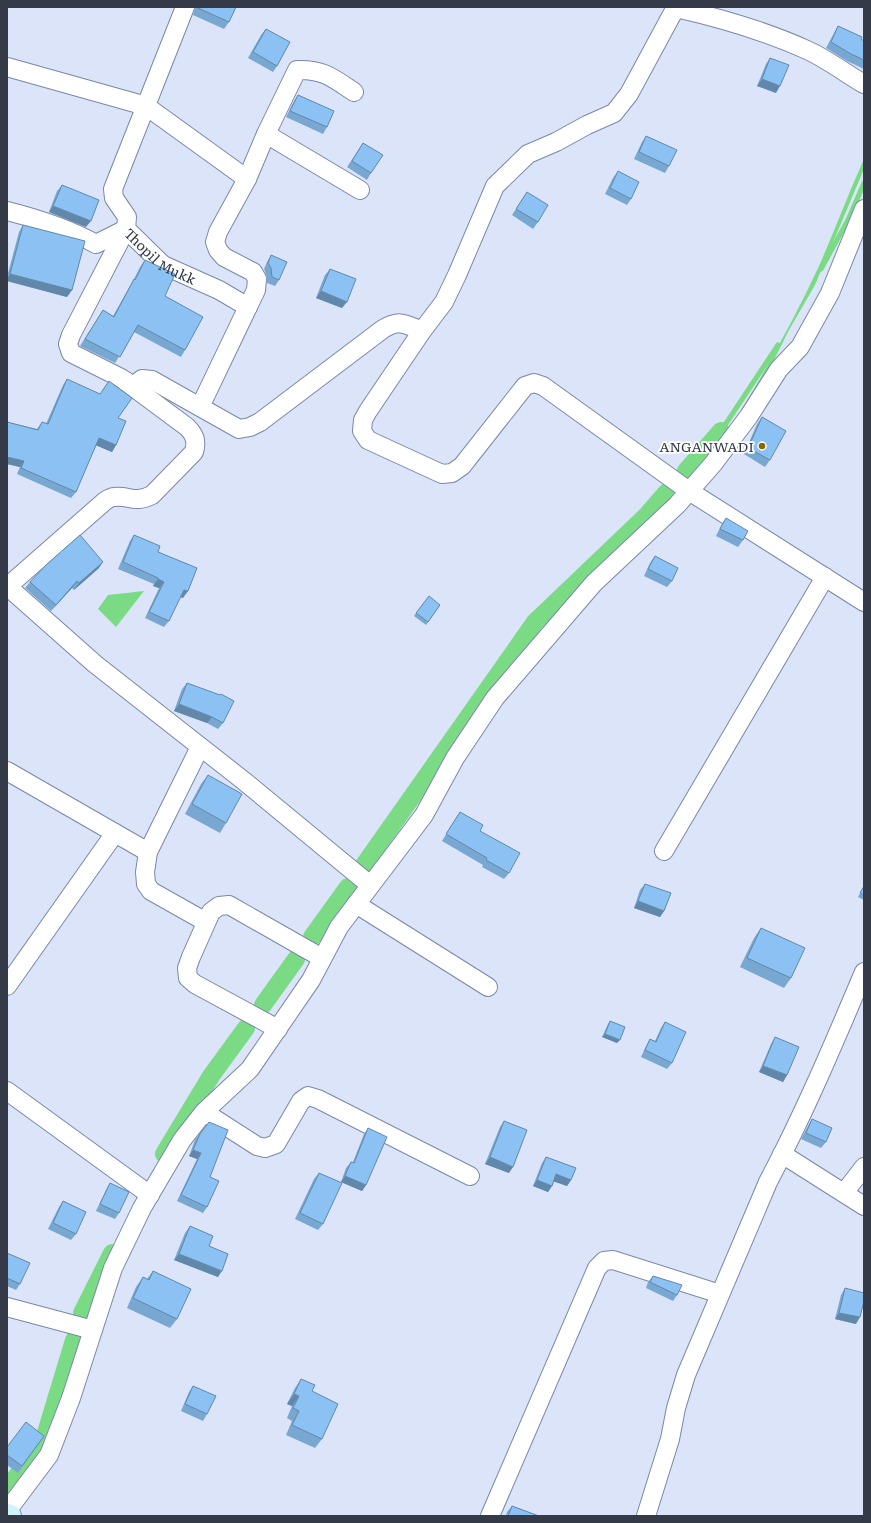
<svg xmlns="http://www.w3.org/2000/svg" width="871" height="1523" font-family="Literata,serif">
<rect width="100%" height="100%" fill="#dbe4f9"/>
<path fill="#7bdb85" d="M 864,159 L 864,169 L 815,285 L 789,330 L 763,382 L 724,437 C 759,383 792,324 819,266 C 835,230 848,194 864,159 Z
M 144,591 L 116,627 L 98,609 L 108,595 Z
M 17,1464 L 25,1472 L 7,1499 L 7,1478 Z"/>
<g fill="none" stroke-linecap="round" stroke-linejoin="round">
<path stroke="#7bdb85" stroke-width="5" d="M 821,269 L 848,220 L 864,183
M 721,431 L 778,345"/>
<path stroke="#7bdb85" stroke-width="18" d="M 686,471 L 721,431
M 364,865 L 535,622 L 646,516 L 667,492
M 312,937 L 348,887
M 263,1005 L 296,959
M 164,1154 L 211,1076 L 246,1028
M 82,1313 L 112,1253
M 7,1490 L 45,1436 L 74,1340"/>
<defs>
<g id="street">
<path d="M 676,7 L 629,94 L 614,113 L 587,125 L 556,142 L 528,154 L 495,186 L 457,275 L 444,302 L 422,331 L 368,411 L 363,420 L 362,431 L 368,440 L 442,474 L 452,473 L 462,466 L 525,386 L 534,383 L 543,386 L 689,491 L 864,602"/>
<path d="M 676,8 C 720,18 765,31 807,50 C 827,59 845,73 864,84"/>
<path d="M 7,67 L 146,106 L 247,179"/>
<path d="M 266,134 L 360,190"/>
<path id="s1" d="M 7,211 C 39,219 67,228 96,244 L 126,229 L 163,265 L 219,290 L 248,307"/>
<path d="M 124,380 L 133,386 L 142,379 L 152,380 L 239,429 L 250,427 L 260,422 L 383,329 C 400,319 405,324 422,331"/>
<path d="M 200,407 L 256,290 L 257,279 L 253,272 L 224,257 L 218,250 L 215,242 L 218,232 L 247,179 L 266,134 L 297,70 C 323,69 333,78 354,92"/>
<path d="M 7,586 L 95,664 L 244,781 L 370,885"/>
<path d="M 7,587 L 105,501 C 108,499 111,497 114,497 C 130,495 133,504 152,495 L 194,452 C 197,441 195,435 187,427 L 121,378 L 71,353 L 68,344 L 71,335 L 126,229 L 127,217 L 114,198 L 113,189 L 185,7"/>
<path d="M 200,747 L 148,852 L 145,872 L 146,884 L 151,891 L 206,922"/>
<path d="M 7,771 L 148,852"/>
<path d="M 664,851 L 825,577"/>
<path d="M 356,904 L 488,987"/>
<path d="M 7,986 L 115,833"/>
<path d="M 278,1029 L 195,984 L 188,978 L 187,968 L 191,957 L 211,912 L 219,906 L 229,905 L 322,958"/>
<path d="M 7,1091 L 150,1195"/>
<path d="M 204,1112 L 257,1146 L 265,1148 L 276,1144 L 301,1101 L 308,1096 L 318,1099 L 470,1176"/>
<path d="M 782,1154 L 864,1206"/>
<path d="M 844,1193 L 864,1167"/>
<path d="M 7,1307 L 93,1330"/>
<path d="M 7,1511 L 49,1455 L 71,1398 L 113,1268 L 142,1208 L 182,1140 L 204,1112 L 250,1069 L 311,980 L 339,927 L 424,815 L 455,758 L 495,698 L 594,583 L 677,505 L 713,464 L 749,416 L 779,369 L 800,347 L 830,293 L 864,209"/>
<path d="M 490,1516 L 597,1268 L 604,1261 L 613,1260 L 720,1294"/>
<path d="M 646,1516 L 670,1439 L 676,1408 L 686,1375 L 768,1182 C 804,1114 834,1043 864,972"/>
</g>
<path id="secondary" d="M 7,1515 L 10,1516"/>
</defs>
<use href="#street" stroke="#7988a8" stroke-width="20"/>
<use href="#secondary" stroke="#7988a8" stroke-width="24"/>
<use href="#street" stroke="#fff" stroke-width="18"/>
<use href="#secondary" stroke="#cef4f9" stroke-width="22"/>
</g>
<path fill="#78a7d1" d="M 195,7 L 236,7 L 229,22 L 224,29 L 193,15 Z
M 838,26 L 864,41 L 864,69 L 847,61 L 826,48 L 834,33 Z
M 266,29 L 277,66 L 273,72 L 248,58 L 261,35 Z
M 770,58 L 776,93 L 757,86 L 766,64 Z
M 298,95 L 327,127 L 323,134 L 286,117 L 294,101 Z
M 646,136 L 669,166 L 665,173 L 634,159 L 642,142 Z
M 363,143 L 371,173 L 367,180 L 347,167 Z
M 618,171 L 631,199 L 627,205 L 605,194 L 613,178 Z
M 62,185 L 86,227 L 49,212 L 57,191 Z
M 527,192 L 538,222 L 533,229 L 512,215 Z
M 23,225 L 72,290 L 67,297 L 7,281 L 7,277 L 19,232 Z
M 271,255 L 279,280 L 275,286 L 267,283 L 266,274 L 264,269 L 267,262 Z
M 145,260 L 165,296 L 185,350 L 181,357 L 134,332 L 115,363 L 80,346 L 103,310 L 113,316 L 130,286 L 134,279 L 140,267 Z
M 330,269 L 342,308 L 316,298 L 325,275 Z
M 67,379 L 118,418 L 116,445 L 112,452 L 96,445 L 76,492 L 71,498 L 17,474 L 20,467 L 7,464 L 7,422 L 37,429 L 42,422 L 46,424 L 63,385 Z
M 762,417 L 770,460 L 765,467 L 744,454 L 757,424 Z
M 726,518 L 743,540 L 738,547 L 716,536 L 722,524 Z
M 134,535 L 158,552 L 183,598 L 180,597 L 169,621 L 164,627 L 145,618 L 159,588 L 153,586 L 154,584 L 118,569 L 130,541 Z
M 655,556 L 672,581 L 667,587 L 644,576 L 650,563 Z
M 99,568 L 74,590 L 72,588 L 51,611 L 25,588 L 30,582 Z
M 440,605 L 426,625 L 414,616 L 416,613 Z
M 187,683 L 223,723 L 218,729 L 207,723 L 174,711 L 182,689 Z
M 208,775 L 226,823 L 220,833 L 185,814 L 201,784 Z
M 460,812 L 480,831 L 509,873 L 504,879 L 482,867 L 483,865 L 442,841 Z
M 645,884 L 664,911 L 660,917 L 634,908 L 640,890 Z
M 864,886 L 864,900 L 858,897 Z
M 761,928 L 791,978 L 784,988 L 740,967 L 754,938 Z
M 610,1021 L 617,1043 L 602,1037 L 608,1024 Z
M 665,1022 L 672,1063 L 667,1069 L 641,1057 L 646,1046 L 650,1039 L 655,1041 L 661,1028 Z
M 775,1037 L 787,1075 L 783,1082 L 759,1072 L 771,1044 Z
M 812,1119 L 826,1142 L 821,1148 L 801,1139 L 808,1126 Z
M 504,1121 L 509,1173 L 485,1164 L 500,1127 Z
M 368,1128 L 366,1185 L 362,1191 L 341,1182 L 346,1168 L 351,1162 L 353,1162 L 364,1134 Z
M 200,1134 L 210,1177 L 207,1207 L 203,1213 L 177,1201 L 197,1159 L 189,1156 L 195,1140 Z
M 546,1157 L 571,1180 L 567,1186 L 554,1181 L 552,1186 L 548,1192 L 533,1186 L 542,1163 Z
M 319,1173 L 323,1224 L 318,1230 L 295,1219 L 314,1179 Z
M 110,1183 L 119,1213 L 115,1219 L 96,1211 L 106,1190 Z
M 63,1201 L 76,1234 L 71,1240 L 48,1229 L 59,1207 Z
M 190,1226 L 209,1246 L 218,1277 L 174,1260 L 185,1233 Z
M 7,1253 L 20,1284 L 16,1290 L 7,1286 Z
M 153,1271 L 177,1319 L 170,1328 L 127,1308 L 136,1287 L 143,1277 L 147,1279 Z
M 653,1276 L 677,1295 L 673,1301 L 646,1288 L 648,1282 Z
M 845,1288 L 856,1324 L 835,1319 L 841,1295 Z
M 301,1379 L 312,1391 L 322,1439 L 315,1448 L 286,1435 L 292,1421 L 287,1418 L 292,1406 L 287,1404 L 295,1388 Z
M 193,1386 L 207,1414 L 203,1421 L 181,1411 L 189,1392 Z
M 44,1436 L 18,1473 L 7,1465 L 7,1447 Z
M 512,1506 L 539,1516 L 506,1516 L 507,1512 Z"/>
<path fill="#6188aa" d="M 762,79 L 780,86 L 776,93 L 757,86 Z
M 53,206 L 91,221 L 86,227 L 49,212 Z
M 10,274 L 72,290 L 67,297 L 7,281 L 7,279 Z
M 321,291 L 347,302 L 342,308 L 316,298 Z
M 99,438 L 116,445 L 112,452 L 95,445 Z
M 7,457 L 24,461 L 20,467 L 7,464 Z
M 103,562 L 99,568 L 74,590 L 79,583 Z
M 158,579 L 164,582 L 159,588 L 153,586 Z
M 77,581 L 72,588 L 51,611 L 56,605 Z
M 184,590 L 188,591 L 183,598 L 179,596 Z
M 179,704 L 212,717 L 207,723 L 174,711 Z
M 638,901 L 664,911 L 660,917 L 634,908 Z
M 605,1034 L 620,1040 L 617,1043 L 602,1037 Z
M 763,1066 L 787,1075 L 783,1082 L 759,1072 Z
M 193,1150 L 201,1153 L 197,1159 L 189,1156 Z
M 490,1157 L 513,1167 L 509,1173 L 485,1164 Z
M 556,1174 L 571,1180 L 567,1186 L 552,1181 Z
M 345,1176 L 366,1185 L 362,1191 L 341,1182 Z
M 537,1180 L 552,1186 L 548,1192 L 533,1186 Z
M 179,1254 L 222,1271 L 218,1277 L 174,1260 Z
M 839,1313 L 860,1317 L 856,1324 L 835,1319 Z
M 294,1394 L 299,1396 L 292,1406 L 287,1404 Z"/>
<path fill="#8bc2f3" stroke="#6188aa" d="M 198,7 L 236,7 L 229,22 L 198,8 Z
M 838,26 L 862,37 L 861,39 L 864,41 L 864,60 L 851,54 L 831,42 Z
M 266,29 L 290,42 L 277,66 L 253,52 Z
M 770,58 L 789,65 L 780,86 L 762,79 Z
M 298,95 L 334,111 L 327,127 L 290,111 Z
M 646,136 L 677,150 L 669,166 L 639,152 Z
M 363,143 L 383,155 L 371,173 L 352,161 Z
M 618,171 L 639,182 L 631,199 L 610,188 Z
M 62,185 L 99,200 L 91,221 L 53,206 Z
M 527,192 L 548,205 L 538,222 L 516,209 Z
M 23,225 L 85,241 L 72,290 L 10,274 Z
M 271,255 L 287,262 L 279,280 L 272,277 L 271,268 L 268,263 Z
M 145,260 L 175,274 L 165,296 L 203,317 L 185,350 L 138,325 L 120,357 L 85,339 L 103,310 L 114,317 L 134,279 L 135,280 Z
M 330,269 L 356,279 L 347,302 L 321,291 Z
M 67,379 L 100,394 L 109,381 L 132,398 L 118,418 L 126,421 L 116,445 L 99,438 L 76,492 L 21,468 L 24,461 L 7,457 L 7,422 L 38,430 L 42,422 L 48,424 Z
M 762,417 L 786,431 L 770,460 L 748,448 Z
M 726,518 L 748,531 L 743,540 L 720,529 Z
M 80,535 L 103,562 L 79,583 L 77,581 L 56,605 L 30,582 L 46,565 Z
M 134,535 L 160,546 L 158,552 L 197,568 L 188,591 L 184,590 L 169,621 L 149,612 L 164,582 L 158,579 L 158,578 L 123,562 Z
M 655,556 L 678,568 L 672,581 L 648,569 Z
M 429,596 L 440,605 L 428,622 L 416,613 Z
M 187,683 L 220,695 L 221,694 L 234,701 L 223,723 L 212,717 L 179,704 Z
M 208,775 L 242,794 L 226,823 L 192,804 Z
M 460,812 L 483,825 L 480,831 L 520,853 L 509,873 L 486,860 L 487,858 L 446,834 Z
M 645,884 L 671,893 L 664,911 L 638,901 Z
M 864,886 L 864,895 L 860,893 Z
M 761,928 L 805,948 L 791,978 L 747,958 Z
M 610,1021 L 625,1027 L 620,1040 L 605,1034 Z
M 665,1022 L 686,1032 L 672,1063 L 645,1050 L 650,1039 L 656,1042 Z
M 775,1037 L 799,1047 L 787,1075 L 763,1066 Z
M 812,1119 L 832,1128 L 826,1142 L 806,1133 Z
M 504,1121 L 527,1130 L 513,1167 L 490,1157 Z
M 209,1122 L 228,1130 L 210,1177 L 219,1181 L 207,1207 L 181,1195 L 201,1153 L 193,1150 L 200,1134 Z
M 368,1128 L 387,1137 L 366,1185 L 345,1176 L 351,1162 L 354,1163 Z
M 546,1157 L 576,1168 L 571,1180 L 556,1174 L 552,1186 L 537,1180 Z
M 319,1173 L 342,1183 L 323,1224 L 300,1213 Z
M 110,1183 L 129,1192 L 119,1213 L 100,1204 Z
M 63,1201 L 86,1212 L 76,1234 L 53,1223 Z
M 190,1226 L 213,1236 L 209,1246 L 228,1254 L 222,1271 L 179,1254 Z
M 7,1253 L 30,1263 L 20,1284 L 7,1278 Z
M 153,1271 L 191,1289 L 177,1319 L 133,1298 L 143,1277 L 149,1280 Z
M 653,1276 L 682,1285 L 677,1295 L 650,1282 Z
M 845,1288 L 864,1293 L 864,1301 L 860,1317 L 839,1313 Z
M 301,1379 L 315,1385 L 312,1391 L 338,1404 L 322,1439 L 292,1425 L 299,1411 L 293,1408 L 299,1396 L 294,1394 Z
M 193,1386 L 216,1396 L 207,1414 L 185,1404 Z
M 26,1422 L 44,1436 L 22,1466 L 7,1455 L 7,1447 Z
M 512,1506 L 539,1516 L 508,1516 Z"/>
<circle fill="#886703" stroke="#fff" stroke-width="1.5" cx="762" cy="446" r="4"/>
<g text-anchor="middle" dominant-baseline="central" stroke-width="3.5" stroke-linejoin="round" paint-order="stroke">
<g font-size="14" fill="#343a48" stroke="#fff">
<text stroke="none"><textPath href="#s1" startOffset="173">Thopil Mukk</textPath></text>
</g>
<g font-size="14" fill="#343a48" stroke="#fff" text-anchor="end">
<text x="754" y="446">ANGANWADI</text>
</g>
</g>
<rect width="871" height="1523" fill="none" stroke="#343a48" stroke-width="16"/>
</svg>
